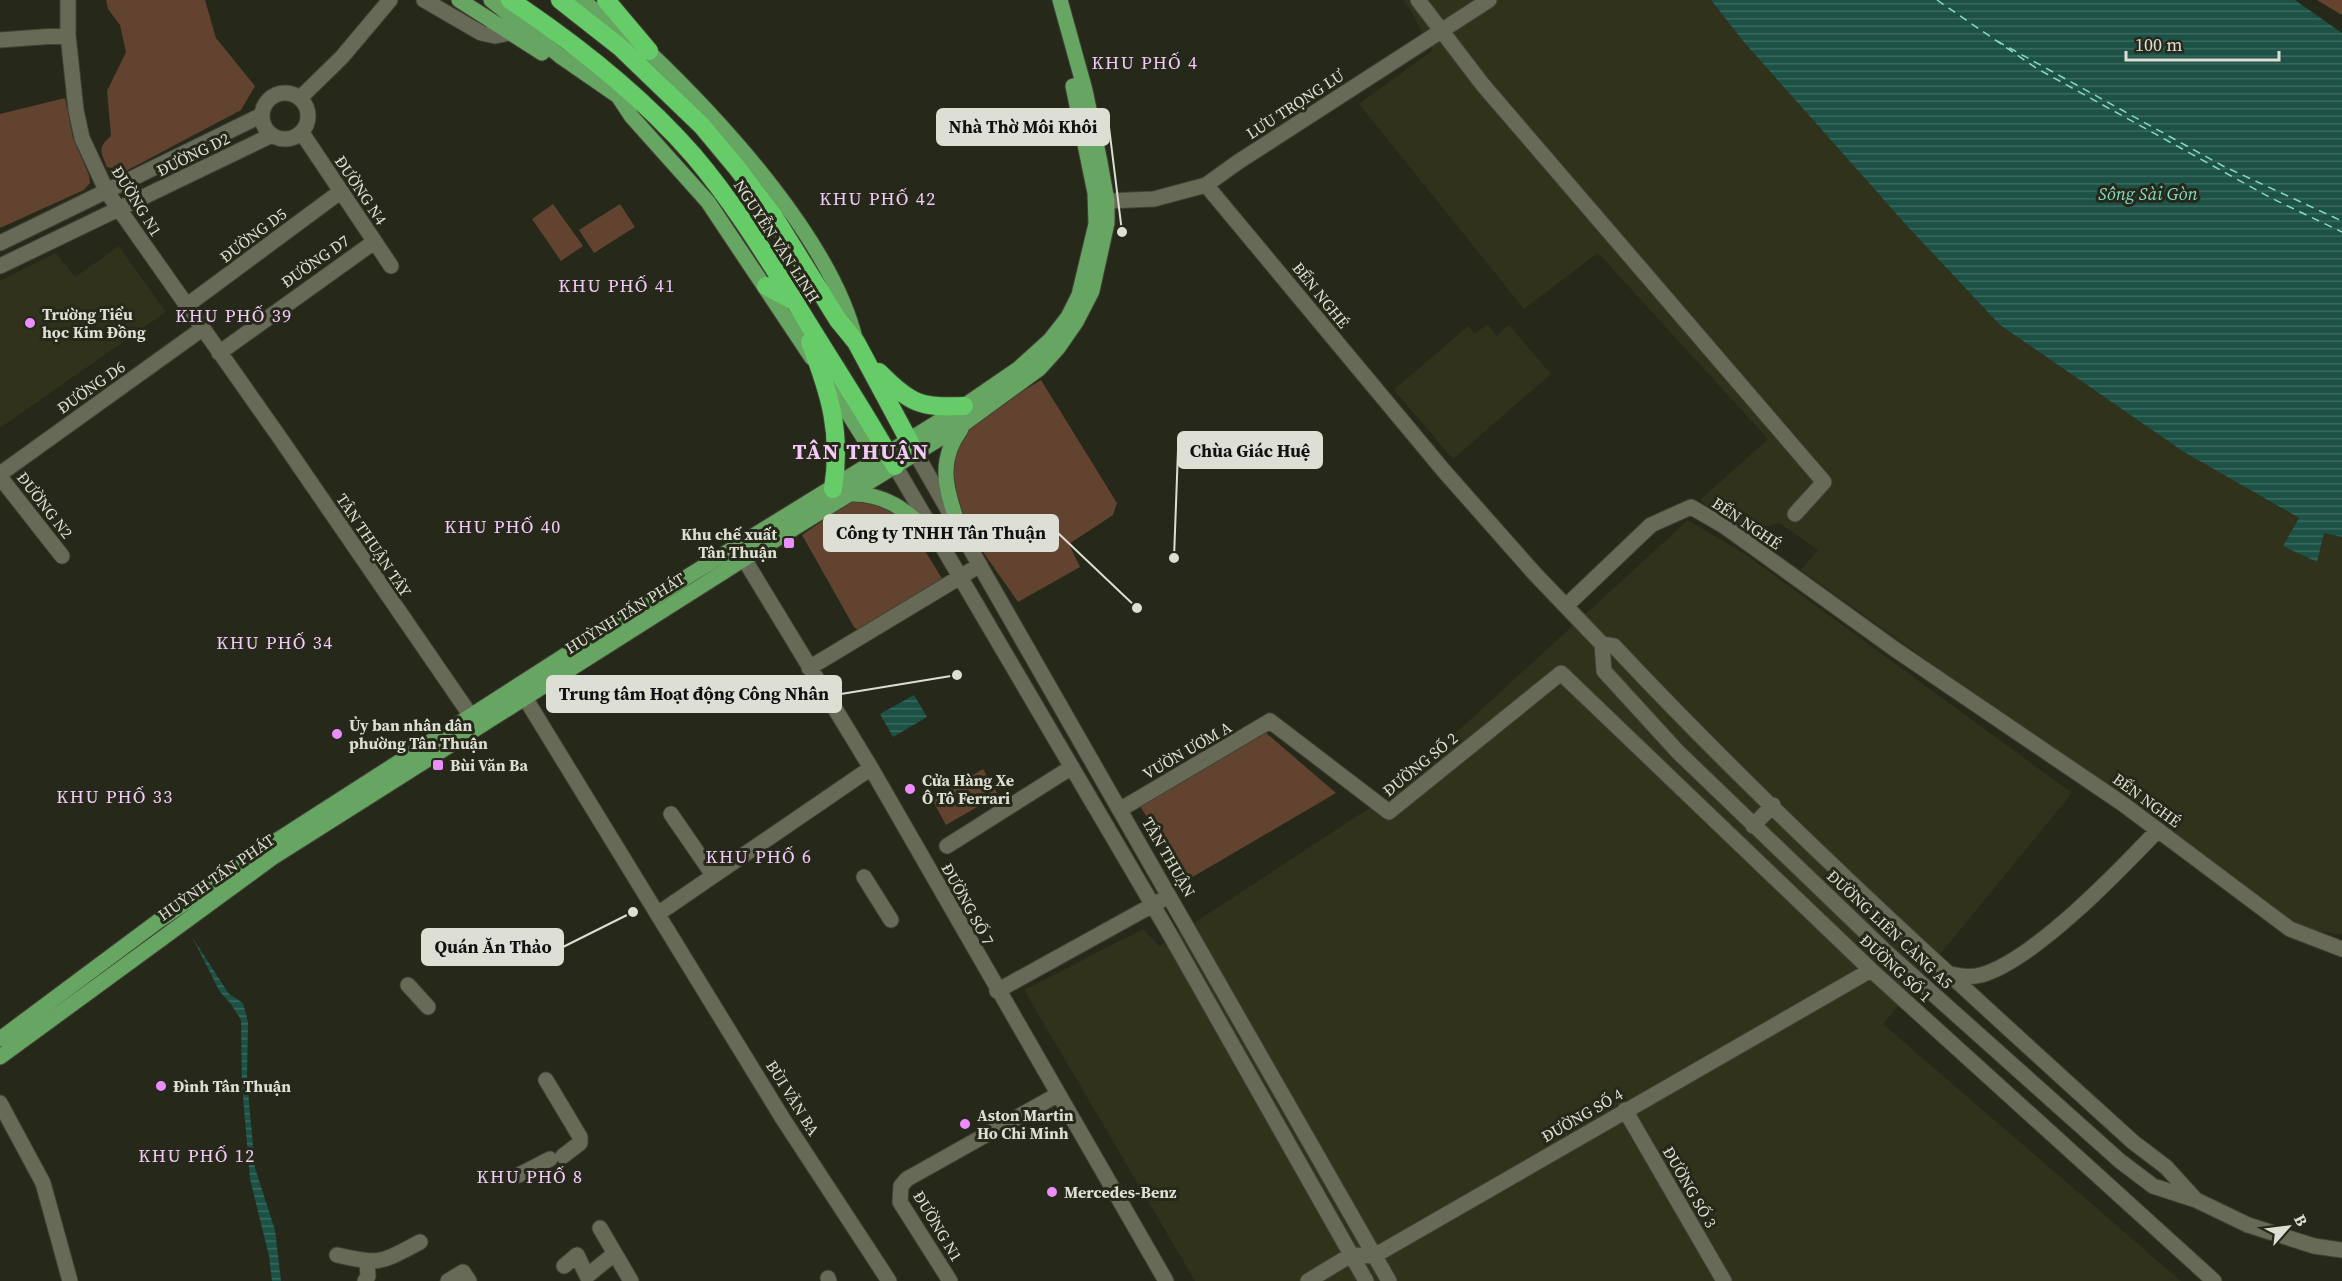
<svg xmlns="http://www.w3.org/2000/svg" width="2342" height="1281" font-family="'Source Serif 4',serif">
<defs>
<pattern id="forest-crowns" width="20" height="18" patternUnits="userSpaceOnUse" patternTransform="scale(1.5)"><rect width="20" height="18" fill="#67432d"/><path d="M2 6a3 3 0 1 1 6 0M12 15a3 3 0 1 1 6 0" fill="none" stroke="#7c5e4b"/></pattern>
<pattern id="water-rules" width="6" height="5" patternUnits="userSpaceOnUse" patternTransform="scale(1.5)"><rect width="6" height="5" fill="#1c5145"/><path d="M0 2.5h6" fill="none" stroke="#3d6a5f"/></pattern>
</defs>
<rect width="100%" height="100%" fill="#262819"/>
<path fill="#30321c" d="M 1404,0 L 1711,0 L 1743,41 L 1908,227 L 2000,325 L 2184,452 L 2300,519 L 2283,545 L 2324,533 L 2342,537 L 2342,935 L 2309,929 L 2293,923 L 1801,570 L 1818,550 L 1779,523 L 1742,534 L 1700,500 L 1768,439 L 1598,253 L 1524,309 L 1359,104 L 1433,50 Z
M 119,246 L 166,312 L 0,428 L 0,281 L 56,253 L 75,277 Z
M 1487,324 L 1497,336 L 1509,325 L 1551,374 L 1453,459 L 1394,390 L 1468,326 L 1475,334 Z
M 1688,520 L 1745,554 L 2072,793 L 1883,1024 L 2181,1281 L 1195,1281 L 1024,990 L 1143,929 L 1159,946 L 1386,797 Z"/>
<path fill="url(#forest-crowns)" d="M 2317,0 L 2342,0 L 2342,15 Z"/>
<path fill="#614330" d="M 106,0 L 205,0 L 216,38 L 255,86 L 241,110 L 126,171 L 107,167 C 100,151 98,147 111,136 L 107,91 L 126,52 L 120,25 L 108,9 Z
M 65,98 L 73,138 L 89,175 L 90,183 L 84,190 L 0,228 L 0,114 Z
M 553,204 L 583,246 L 561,261 L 532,219 Z
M 620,204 L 635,227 L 594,253 L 579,230 Z
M 1041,380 L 1117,503 L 1113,515 L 1069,544 L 1080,567 L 1018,602 C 991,561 946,512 953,460 C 954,454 953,447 956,442 C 971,417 1016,396 1041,380 Z
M 868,496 L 907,521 L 944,582 L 862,633 L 854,627 L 802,535 L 856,498 Z
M 1265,732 L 1336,793 L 1184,882 L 1139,804 Z
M 983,769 L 998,795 L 946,825 L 932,799 Z"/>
<path fill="url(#water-rules)" d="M 1711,0 L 2295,0 L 2342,33 L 2342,537 L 2324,533 L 2317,562 L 2283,546 L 2299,518 L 2184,452 L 2000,325 L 1908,227 L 1743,41 Z
M 914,695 L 927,717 L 893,737 L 880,714 Z
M 192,937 L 229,994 L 243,1003 L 248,1022 L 247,1080 L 255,1168 L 275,1230 L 281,1281 L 272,1281 L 269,1256 L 250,1179 L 242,1085 L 241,1020 L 231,1004 L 220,992 Z"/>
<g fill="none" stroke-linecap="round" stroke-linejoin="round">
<path stroke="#85dac3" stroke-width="1.5" stroke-dasharray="8 6" stroke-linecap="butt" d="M 1937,0 L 2036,68 L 2271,198 L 2342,232
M 1997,41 L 2223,166 L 2342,221"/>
<defs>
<path id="minor" d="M 68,0 L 68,35 L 76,110 L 82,138 L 107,192 L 280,438 L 471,716
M 424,0 L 481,33 L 495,36 L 519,31
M 1418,0 L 1483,85 L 1824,482 L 1795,514
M 0,40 L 68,35
M262 116a23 23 0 1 1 46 0a23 23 0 1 1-46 0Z
M 300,98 L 342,57 L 390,0
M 302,133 L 391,266
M 1206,185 L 1444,471 L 1535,574 L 1602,644 L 1614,646 C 1778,821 1956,981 2133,1142 L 2166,1167 L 2196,1200
M 1107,201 L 1154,199 L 1206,185 L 1238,162 L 1489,0
M 0,243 L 262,115
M 0,266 L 272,135
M 186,306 L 340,192
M 219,353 L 374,242
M 915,452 L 1389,1281
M 895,466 L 1168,931 L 1366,1281
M 0,474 L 202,329
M 0,477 L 62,556
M 738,549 L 871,768 L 1166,1281
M 1566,606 L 1651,525 L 1691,507 L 1724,526 L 1896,650 L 2123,804 L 2290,929 L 2342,949
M 1602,644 L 1604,671 L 1678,752 L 1884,950 L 2120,1161 L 2153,1186 L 2196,1200 L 2248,1225 L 2314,1246 L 2342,1250
M 809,668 L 980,565
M 519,688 L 783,1119 L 889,1281
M 1121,809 L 1270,721 L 1389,812 L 1561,673 L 1871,970 L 2214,1281
M 671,814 L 713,875
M 1753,826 L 1773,805
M 947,846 L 1072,767
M 864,877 L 891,920
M 659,913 L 871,768
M 1949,974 C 1960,976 1970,978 1981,975 C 2034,960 2119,871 2158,830
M 408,985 L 428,1007
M 997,991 L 1160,901
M 546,1080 L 580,1137 L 580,1143 L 563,1156
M 0,1103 L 43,1183 L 70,1281
M 1625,1110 L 1724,1281
M 519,1175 L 550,1159
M 600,1228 L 631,1281
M 337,1255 C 381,1265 380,1263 420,1242
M 564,1266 L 577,1255 L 587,1276 L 614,1254
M 828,1278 L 829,1281
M 365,1281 L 368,1276 L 367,1262
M 448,1281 L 463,1272 L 469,1281
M 950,1281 L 900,1202 L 901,1186 L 907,1179 L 1057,1095
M 1308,1281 L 1351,1255 L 1374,1256 L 1871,970"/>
<path id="major" d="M 459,0 L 542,53
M 491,0 L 560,56 L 618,96 L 632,117 L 708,202 L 812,358
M 581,0 C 604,17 630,33 650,53 C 723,123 833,242 856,342
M 827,380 L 877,459
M 851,494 C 891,493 911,516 939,541
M 959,528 C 947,490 936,463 961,429
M 0,1039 L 157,922 L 265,848 L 690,575 L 964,406 L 1018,369 L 1050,340 L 1068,317 L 1079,295 L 1096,224 L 1095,193 L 1073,86
M 0,1057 L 272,858 L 744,559 L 965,423 L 1039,369 L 1058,348 L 1076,322 L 1092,291 L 1107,223 L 1107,201 L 1100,162 L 1085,90 L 1060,0"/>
<path id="highway" d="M 510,0 C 576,44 641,95 694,156 C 733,202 763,251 795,302 C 828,357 864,410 895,466
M 560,0 L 621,48 L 702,126 L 737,168 L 773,215 L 838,320 L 856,342 L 915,452
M 606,0 L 649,51
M 766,286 L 792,300
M 810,342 C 830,394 842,433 833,489
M 879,372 C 911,404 920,408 964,406"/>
</defs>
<use href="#minor" stroke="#414236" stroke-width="17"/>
<use href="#major" stroke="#414236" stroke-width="17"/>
<use href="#highway" stroke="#414236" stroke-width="20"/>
<use href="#minor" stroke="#686a58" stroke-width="15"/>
<use href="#major" stroke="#67a562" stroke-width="15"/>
<use href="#highway" stroke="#66cc68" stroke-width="18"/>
</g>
<g fill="#eb8dfc" stroke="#262819" stroke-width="2">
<circle cx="30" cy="323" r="6"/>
<rect x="783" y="537" width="12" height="12" rx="3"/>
<circle cx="337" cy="734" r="6"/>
<rect x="432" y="759" width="12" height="12" rx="3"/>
<circle cx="910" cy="789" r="6"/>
<circle cx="161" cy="1086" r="6"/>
<circle cx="965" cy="1124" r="6"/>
<circle cx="1052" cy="1192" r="6"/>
</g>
<g text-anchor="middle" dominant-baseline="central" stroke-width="6" stroke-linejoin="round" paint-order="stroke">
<g font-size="16" fill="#dddfd5" stroke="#262819">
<text transform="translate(1295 104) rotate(-33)">LƯU TRỌNG LƯ</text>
<text transform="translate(193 154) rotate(-26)">ĐƯỜNG D2</text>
<text transform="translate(361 190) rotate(56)">ĐƯỜNG N4</text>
<text transform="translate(137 201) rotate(58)">ĐƯỜNG N1</text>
<text transform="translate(253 235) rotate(-37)">ĐƯỜNG D5</text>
<text transform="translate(777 241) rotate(57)">NGUYỄN VĂN LINH</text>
<text transform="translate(315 261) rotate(-35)">ĐƯỜNG D7</text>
<text transform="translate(1321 295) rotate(51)">BẾN NGHÉ</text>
<text transform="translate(91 387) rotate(-35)">ĐƯỜNG D6</text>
<text transform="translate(45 505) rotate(52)">ĐƯỜNG N2</text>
<text transform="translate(1747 523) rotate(34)">BẾN NGHÉ</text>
<text transform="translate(374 545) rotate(56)">TÂN THUẬN TÂY</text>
<text transform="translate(625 613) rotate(-32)">HUỲNH TẤN PHÁT</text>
<text transform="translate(1187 750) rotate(-30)">VƯỜN ƯƠM A</text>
<text transform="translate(1420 764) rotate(-39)">ĐƯỜNG SỐ 2</text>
<text transform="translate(2147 800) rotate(36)">BẾN NGHÉ</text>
<text transform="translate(1169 857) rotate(60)">TÂN THUẬN</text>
<text transform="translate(216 877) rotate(-35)">HUỲNH TẤN PHÁT</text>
<text transform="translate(968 904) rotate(61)">ĐƯỜNG SỐ 7</text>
<text transform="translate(1890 929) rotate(43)">ĐƯỜNG LIÊN CẢNG A5</text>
<text transform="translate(1896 968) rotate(43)">ĐƯỜNG SỐ 1</text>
<text transform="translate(793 1098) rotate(58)">BÙI VĂN BA</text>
<text transform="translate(1582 1115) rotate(-30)">ĐƯỜNG SỐ 4</text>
<text transform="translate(1690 1187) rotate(60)">ĐƯỜNG SỐ 3</text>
<text transform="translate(938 1226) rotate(59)">ĐƯỜNG N1</text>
</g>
<g font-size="16" font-weight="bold" fill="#dddfd5" stroke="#262819" text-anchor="start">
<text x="42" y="314">Trường Tiểu<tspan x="42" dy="18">học Kim Đồng</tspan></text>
<text x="777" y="534" text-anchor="end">Khu chế xuất<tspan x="777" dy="18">Tân Thuận</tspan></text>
<text x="349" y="725">Ủy ban nhân dân<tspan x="349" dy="18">phường Tân Thuận</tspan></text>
<text x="450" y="765">Bùi Văn Ba</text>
<text x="922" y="780">Cửa Hàng Xe<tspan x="922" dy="18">Ô Tô Ferrari</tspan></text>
<text x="173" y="1086">Đình Tân Thuận</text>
<text x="977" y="1115">Aston Martin<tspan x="977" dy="18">Ho Chi Minh</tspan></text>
<text x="1064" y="1192">Mercedes-Benz</text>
</g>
<g font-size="18" letter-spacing="1.5" fill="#f4cafb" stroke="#262819">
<text x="1145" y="62">KHU PHỐ 4</text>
<text x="878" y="198">KHU PHỐ 42</text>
<text x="617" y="285">KHU PHỐ 41</text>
<text x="234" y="315">KHU PHỐ 39</text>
<text x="503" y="526">KHU PHỐ 40</text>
<text x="275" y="642">KHU PHỐ 34</text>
<text x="115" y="796">KHU PHỐ 33</text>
<text x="759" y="856">KHU PHỐ 6</text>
<text x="197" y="1155">KHU PHỐ 12</text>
<text x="530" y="1176">KHU PHỐ 8</text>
</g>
<g font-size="18" font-style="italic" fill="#85dac3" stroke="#262819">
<text x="2148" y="193">Sông Sài Gòn</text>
</g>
<g font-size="22" font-weight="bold" letter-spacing="1.5" fill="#f4cafb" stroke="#262819">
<text x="861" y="451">TÂN THUẬN</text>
</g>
</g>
<path fill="none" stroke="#dddfd5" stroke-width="2" d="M1122 232L1109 127M1174 558L1178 450M1137 608L1058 533M957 675L841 694M633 912L563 947"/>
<g fill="#dddfd5" stroke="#262819" stroke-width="2">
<circle cx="1122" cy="232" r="6"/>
<circle cx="1174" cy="558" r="6"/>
<circle cx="1137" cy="608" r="6"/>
<circle cx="957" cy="675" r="6"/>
<circle cx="633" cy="912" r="6"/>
</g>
<g fill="#dddfd5" stroke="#dddfd5" stroke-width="2">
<rect x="937" y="109" width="172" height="36" rx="6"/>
<rect x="1178" y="432" width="144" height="36" rx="6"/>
<rect x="824" y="515" width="234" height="36" rx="6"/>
<rect x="547" y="676" width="294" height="36" rx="6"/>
<rect x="422" y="929" width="141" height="36" rx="6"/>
</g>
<g font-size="18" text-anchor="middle" font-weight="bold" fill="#111">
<text x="1023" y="133">Nhà Thờ Môi Khôi</text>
<text x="1250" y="457">Chùa Giác Huệ</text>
<text x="941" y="539">Công ty TNHH Tân Thuận</text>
<text x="694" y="700">Trung tâm Hoạt động Công Nhân</text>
<text x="493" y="953">Quán Ăn Thảo</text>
</g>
<g transform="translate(2288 1227) rotate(62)" stroke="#262819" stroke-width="4.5" paint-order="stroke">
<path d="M0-4.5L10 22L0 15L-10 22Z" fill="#dddfd5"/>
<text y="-9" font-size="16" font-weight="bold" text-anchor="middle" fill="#dddfd5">B</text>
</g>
<path d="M2126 51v9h153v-9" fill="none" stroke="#dddfd5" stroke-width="3"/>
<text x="2135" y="51" font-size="18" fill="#dddfd5" stroke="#262819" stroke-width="4.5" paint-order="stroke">100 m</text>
</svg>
